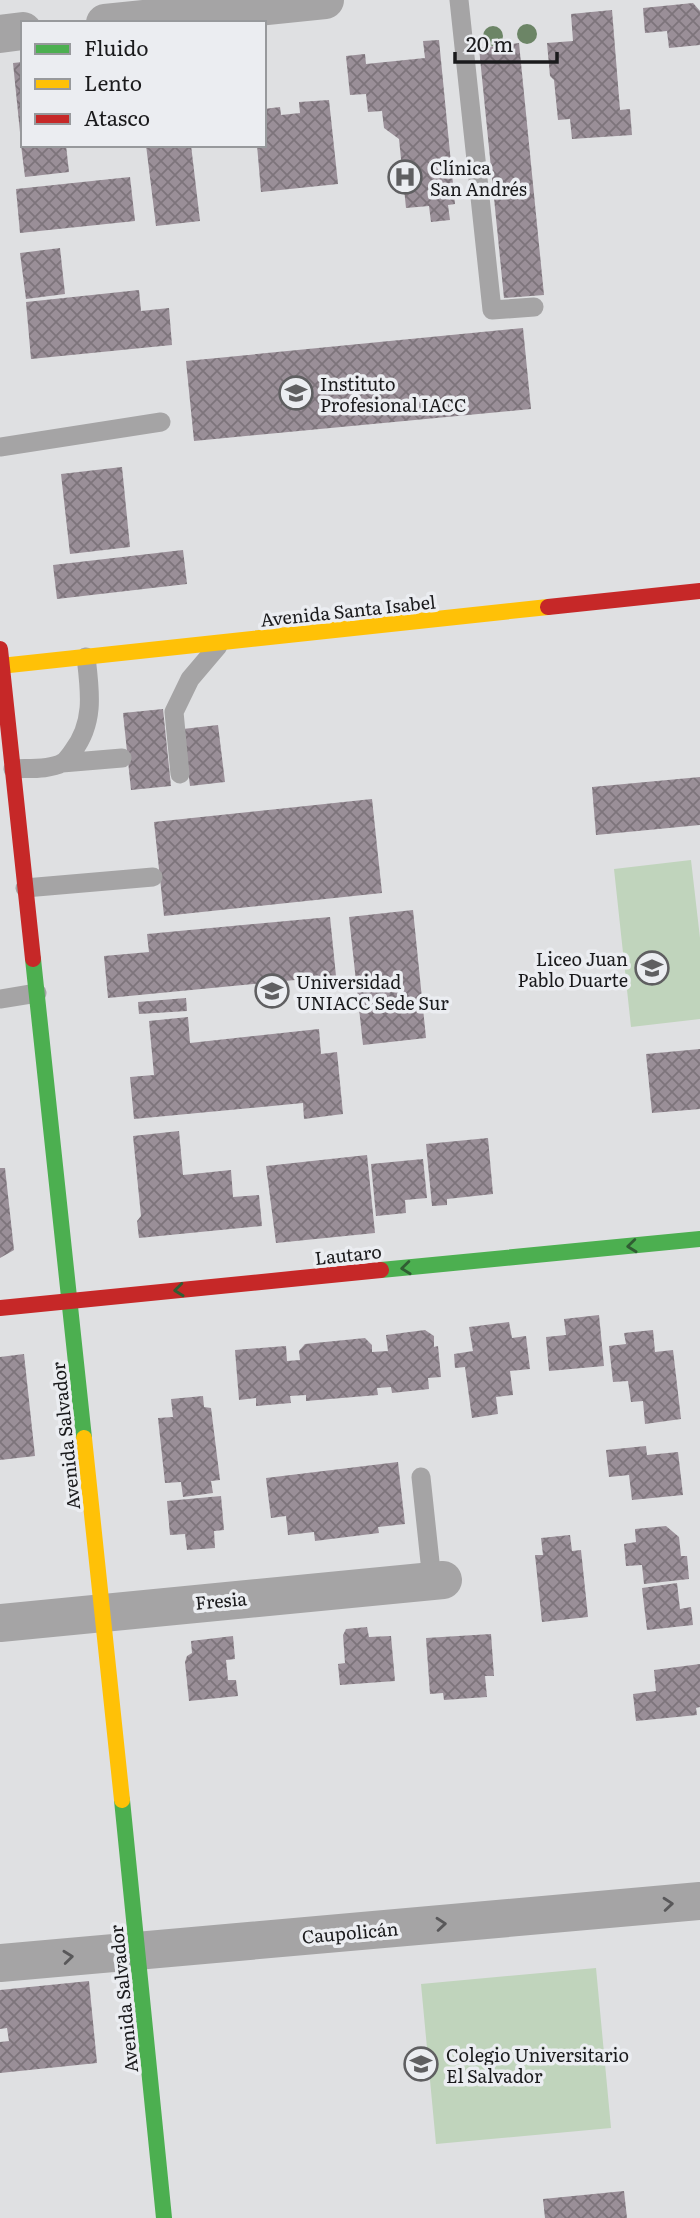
<svg xmlns="http://www.w3.org/2000/svg" width="700" height="2218" font-family="Literata,serif">
<defs>
<pattern id="building-cross-hatch" width="8" height="8" patternUnits="userSpaceOnUse" patternTransform="scale(1.75)"><rect width="8" height="8" fill="#9a8f98"/><path d="M0 0l8 8M0 8l8-8" fill="none" stroke="#7d747b"/></pattern>
</defs>
<rect width="100%" height="100%" fill="#dfe0e2"/>
<path fill="#c0d4bc" d="M 691,860 L 700,938 L 700,1019 L 631,1027 L 614,869 Z
M 596,1968 L 611,2128 L 436,2144 L 421,1984 Z"/>
<path fill="url(#building-cross-hatch)" d="M 693,3 L 700,11 L 700,45 L 669,48 L 667,31 L 645,33 L 643,8 Z
M 612,10 L 620,110 L 630,109 L 632,135 L 572,139 L 570,119 L 558,120 L 554,80 L 550,76 L 547,43 L 573,41 L 571,14 Z
M 439,40 L 455,204 L 448,205 L 450,220 L 431,222 L 429,206 L 406,208 L 399,139 L 384,128 L 382,111 L 368,112 L 366,94 L 350,95 L 346,56 L 365,54 L 366,64 L 425,58 L 423,41 Z
M 519,43 L 544,295 L 504,298 L 479,48 Z
M 23,62 L 23,142 L 21,142 L 13,63 Z
M 329,100 L 338,184 L 261,192 L 257,145 L 264,145 L 264,109 L 280,107 L 281,115 L 300,113 L 299,102 Z
M 21,145 L 66,145 L 69,172 L 25,177 Z
M 146,145 L 191,145 L 200,221 L 156,226 Z
M 130,177 L 135,221 L 20,233 L 16,189 Z
M 60,248 L 65,294 L 26,299 L 20,253 Z
M 139,290 L 141,311 L 169,308 L 172,345 L 31,359 L 26,302 Z
M 523,328 L 531,409 L 194,441 L 186,361 Z
M 122,467 L 130,547 L 70,554 L 61,474 Z
M 183,550 L 187,584 L 57,599 L 53,565 Z
M 163,709 L 171,786 L 131,790 L 123,713 Z
M 218,725 L 225,782 L 190,786 L 183,729 Z
M 700,777 L 700,825 L 596,835 L 592,787 Z
M 372,799 L 382,893 L 164,916 L 154,822 Z
M 413,910 L 426,1038 L 363,1045 L 349,917 Z
M 330,917 L 336,976 L 108,998 L 104,956 L 149,952 L 147,934 Z
M 186,998 L 187,1011 L 139,1014 L 138,1002 Z
M 188,1017 L 190,1043 L 319,1029 L 321,1054 L 337,1052 L 343,1114 L 304,1119 L 303,1103 L 134,1119 L 130,1077 L 154,1075 L 149,1021 Z
M 700,1049 L 700,1109 L 652,1113 L 646,1054 Z
M 179,1131 L 183,1175 L 231,1170 L 233,1197 L 259,1195 L 262,1226 L 139,1238 L 137,1221 L 141,1216 L 133,1136 Z
M 488,1138 L 493,1194 L 447,1199 L 447,1205 L 432,1206 L 426,1144 Z
M 367,1155 L 375,1233 L 276,1243 L 266,1166 Z
M 423,1159 L 427,1198 L 405,1200 L 406,1213 L 376,1216 L 371,1164 Z
M 0,1168 L 5,1168 L 14,1250 L 0,1258 Z
M 599,1315 L 604,1366 L 549,1371 L 546,1337 L 566,1335 L 564,1319 Z
M 509,1322 L 512,1338 L 526,1336 L 530,1369 L 510,1371 L 513,1395 L 496,1397 L 498,1414 L 472,1418 L 465,1367 L 455,1368 L 454,1354 L 473,1351 L 469,1327 Z
M 425,1330 L 434,1336 L 434,1347 L 438,1346 L 441,1377 L 428,1378 L 429,1389 L 392,1393 L 391,1387 L 377,1388 L 378,1395 L 306,1401 L 306,1395 L 290,1396 L 291,1403 L 256,1406 L 256,1398 L 239,1400 L 235,1350 L 286,1346 L 287,1361 L 300,1360 L 299,1351 L 305,1344 L 365,1338 L 372,1345 L 372,1352 L 388,1351 L 386,1335 Z
M 653,1330 L 655,1352 L 673,1350 L 681,1419 L 645,1424 L 643,1401 L 631,1402 L 628,1381 L 613,1382 L 609,1346 L 626,1344 L 624,1333 Z
M 24,1354 L 35,1456 L 0,1460 L 0,1357 Z
M 203,1396 L 204,1407 L 211,1408 L 220,1480 L 211,1481 L 213,1493 L 183,1497 L 181,1482 L 165,1483 L 158,1418 L 173,1417 L 171,1399 Z
M 646,1446 L 647,1455 L 678,1452 L 683,1495 L 632,1500 L 629,1475 L 609,1477 L 606,1450 Z
M 398,1462 L 405,1524 L 378,1527 L 379,1533 L 315,1541 L 314,1532 L 288,1535 L 286,1516 L 271,1518 L 266,1478 Z
M 221,1496 L 224,1530 L 214,1531 L 215,1548 L 187,1550 L 185,1534 L 170,1535 L 167,1501 Z
M 666,1526 L 679,1537 L 681,1556 L 687,1556 L 689,1579 L 644,1584 L 642,1565 L 626,1566 L 624,1544 L 636,1542 L 635,1529 Z
M 570,1535 L 572,1551 L 581,1550 L 588,1617 L 542,1622 L 535,1555 L 543,1555 L 541,1538 Z
M 677,1583 L 680,1609 L 691,1607 L 693,1625 L 647,1630 L 642,1588 Z
M 367,1627 L 369,1637 L 391,1636 L 395,1681 L 340,1685 L 338,1664 L 345,1663 L 343,1635 L 346,1629 Z
M 491,1634 L 494,1676 L 485,1676 L 487,1697 L 444,1700 L 443,1693 L 430,1694 L 426,1638 Z
M 233,1636 L 235,1659 L 226,1660 L 228,1680 L 236,1680 L 238,1696 L 189,1701 L 185,1662 L 187,1656 L 192,1653 L 191,1641 Z
M 700,1664 L 700,1707 L 696,1708 L 697,1715 L 636,1721 L 633,1694 L 656,1691 L 654,1670 Z
M 89,1981 L 97,2063 L 0,2073 L 0,2042 L 9,2041 L 7,2028 L 0,2029 L 0,1990 Z
M 624,2191 L 627,2218 L 545,2218 L 543,2199 Z"/>
<g fill="none" stroke-linecap="round" stroke-linejoin="round">
<path stroke="#a5a4a5" stroke-width="19" d="M 459,0 L 492,310 L 534,307
M 0,447 L 161,422
M 62,763 L 122,758
M 13,769 C 27,768 49,770 62,763 C 66,761 70,755 73,751 C 95,722 90,691 86,657
M 180,774 L 174,712 L 190,679 L 218,646
M 25,888 L 153,877
M 0,999 L 37,993
M 421,1477 L 432,1581"/>
<path stroke="#a5a4a5" stroke-width="38" d="M 105,23 L 325,0
M 0,34 L 23,31
M 0,1623 L 443,1580
M 0,1963 L 700,1901"/>
<path stroke="#4caf50" stroke-width="16" d="M 33,959 L 84,1438
M 381,1270 L 700,1239
M 122,1800 L 164,2218"/>
<path stroke="#ffc107" stroke-width="16" d="M 0,666 L 548,607
M 84,1438 L 122,1800"/>
<path stroke="#c62828" stroke-width="16" d="M 548,607 L 700,591
M 0,649 L 33,959
M 0,1308 L 381,1270"/>
</g>
<g fill="#6c8566">
<circle cx="527" cy="34" r="10"/>
<circle cx="493" cy="36" r="10"/>
</g>
<defs><path id="oneway-chevron" d="M-2-3.5L2.5 0L-2 3.5" fill="none" stroke-width="1.6" stroke-linecap="round" stroke-linejoin="round" transform="scale(1.75)"/></defs>
<g stroke="#305d33">
<use href="#oneway-chevron" transform="translate(632 1246) rotate(174)"/>
<use href="#oneway-chevron" transform="translate(406 1268) rotate(174)"/>
<use href="#oneway-chevron" transform="translate(179 1290) rotate(174)"/>
</g>
<g stroke="#59585a">
<use href="#oneway-chevron" transform="translate(668 1904) rotate(-5)"/>
<use href="#oneway-chevron" transform="translate(441 1924) rotate(-5)"/>
<use href="#oneway-chevron" transform="translate(68 1957) rotate(-6)"/>
</g>
<defs>
<symbol id="hospital-ring" viewBox="-11 -11 22 22"><circle r="9.5" fill="#ebedf1" stroke="#5f5f61" stroke-width="1.5"/><path d="M-5-5h3v3.5h4V-5h3V5h-3V1.5h-4V5h-3Z" fill="#5f5f61"/></symbol>
<symbol id="university-ring" viewBox="-11 -11 22 22"><circle r="9.5" fill="#ebedf1" stroke="#5f5f61" stroke-width="1.5"/><path d="M0-5L7-2L0 1L-7-2ZM-4 1L0 2.5L4 1V4Q0 6-4 4Z" fill="#5f5f61"/></symbol>
<symbol id="school-ring" viewBox="-11 -11 22 22"><circle r="9.5" fill="#ebedf1" stroke="#5f5f61" stroke-width="1.5"/><path d="M0-5L7-2L0 1L-7-2ZM-4 1L0 2.5L4 1V4Q0 6-4 4Z" fill="#5f5f61"/></symbol>
</defs>
<g fill-rule="evenodd">
<use href="#hospital-ring" x="386" y="158" width="38" height="38"/>
<use href="#university-ring" x="277" y="374" width="38" height="38"/>
<use href="#school-ring" x="633" y="949" width="38" height="38"/>
<use href="#university-ring" x="253" y="972" width="38" height="38"/>
<use href="#school-ring" x="402" y="2045" width="38" height="38"/>
</g>
<g text-anchor="middle" dominant-baseline="central" stroke-width="7" stroke-linejoin="round" paint-order="stroke">
<g font-size="18" fill="#1a1a1c" stroke="#ebedf1" text-anchor="start">
<text x="430" y="167">Clínica<tspan x="430" dy="21">San Andrés</tspan></text>
<text x="320" y="383">Instituto<tspan x="320" dy="21">Profesional IACC</tspan></text>
<text x="628" y="958" text-anchor="end">Liceo Juan<tspan x="628" dy="21">Pablo Duarte</tspan></text>
<text x="296" y="981">Universidad<tspan x="296" dy="21">UNIACC Sede Sur</tspan></text>
<text x="446" y="2054">Colegio Universitario<tspan x="446" dy="21">El Salvador</tspan></text>
</g>
<g font-size="18" fill="#1a1a1c" stroke="#ebedf1">
<text transform="translate(348 610) rotate(-6)">Avenida Santa Isabel</text>
<text transform="translate(348 1254) rotate(-6)">Lautaro</text>
<text transform="translate(65 1436) rotate(-96)">Avenida Salvador</text>
<text transform="translate(221 1600) rotate(-5)">Fresia</text>
<text transform="translate(350 1932) rotate(-5)">Caupolicán</text>
<text transform="translate(123 1999) rotate(-96)">Avenida Salvador</text>
</g>
</g>
<rect x="21" y="21" width="245" height="126" fill="#ebedf1" stroke="#97999c" stroke-width="2"/>
<rect x="35" y="44" width="35" height="10" fill="#4caf50" stroke="#97999c" stroke-width="2"/>
<text x="84" y="56" font-size="21" fill="#1a1a1c">Fluido</text>
<rect x="35" y="79" width="35" height="10" fill="#ffc107" stroke="#97999c" stroke-width="2"/>
<text x="84" y="91" font-size="21" fill="#1a1a1c">Lento</text>
<rect x="35" y="114" width="35" height="10" fill="#c62828" stroke="#97999c" stroke-width="2"/>
<text x="84" y="126" font-size="21" fill="#1a1a1c">Atasco</text>
<path d="M455 52v10h102v-10" fill="none" stroke="#1a1a1c" stroke-width="3.5"/>
<text x="466" y="52" font-size="21" fill="#1a1a1c" stroke="#ebedf1" stroke-width="5" paint-order="stroke">20 m</text>
</svg>
